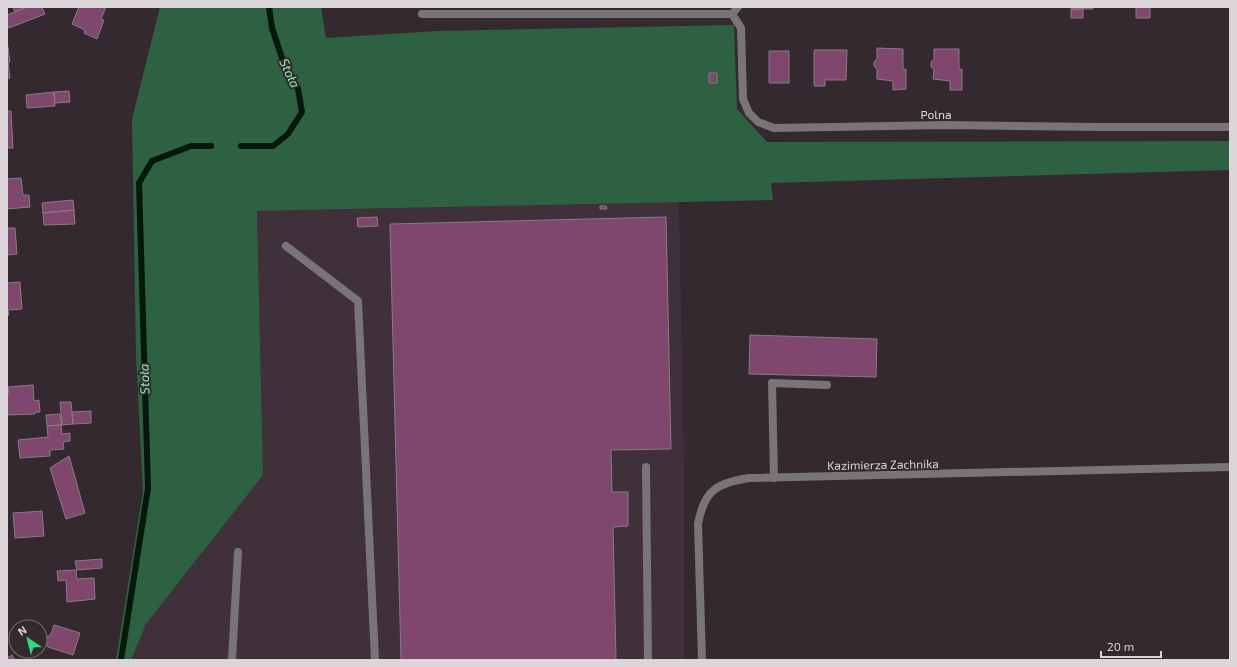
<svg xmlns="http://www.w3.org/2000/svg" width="1237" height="667" font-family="'Exo 2',sans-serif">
<rect width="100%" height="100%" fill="#33292f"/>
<path fill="#40303a" d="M 679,201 L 684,464 L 684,660 L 131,660 L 146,624 L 263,475 L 257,211 Z"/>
<path fill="#2e6142" d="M 160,7 L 321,7 L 326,38 L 438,31 L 734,25 L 737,109 L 767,142 L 1230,141 L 1230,170 L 771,183 L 773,200 L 257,211 L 263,475 L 146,624 L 131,660 L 116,660 L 143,491 L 136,356 L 132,119 Z"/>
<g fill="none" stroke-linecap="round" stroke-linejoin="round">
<path stroke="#04180b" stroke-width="6" d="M 241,146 L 273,146 L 288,134 L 302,112 L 298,89 L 283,61 L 272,28 L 269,7
M 121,660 L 148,488 L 139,183 L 152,161 L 191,146 L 211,146"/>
</g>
<path fill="#7f466e" stroke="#887c83" d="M 13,7 L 27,7 L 15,12 Z
M 27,7 L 42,7 L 45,14 L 9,28 L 7,24 L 7,15 Z
M 79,7 L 106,7 L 101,19 L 104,20 L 97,39 L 84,33 L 85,30 L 72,24 Z
M 1071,7 L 1083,7 L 1083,9 L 1071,9 Z
M 1083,7 L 1093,7 L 1093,9 L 1083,9 Z
M 1136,7 L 1150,7 L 1150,18 L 1136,18 Z
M 1071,9 L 1083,9 L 1083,18 L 1071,18 Z
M 7,40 L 10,62 L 8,62 L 10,78 L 7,79 Z
M 877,48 L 903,49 L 903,69 L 906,69 L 906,89 L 893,90 L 893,81 L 877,79 L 877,69 L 874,66 L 874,62 L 877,59 Z
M 934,49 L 959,49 L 959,69 L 962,69 L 962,90 L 950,90 L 950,81 L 933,79 L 934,69 L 931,67 L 931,62 L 934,59 Z
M 814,50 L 847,50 L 846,80 L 825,80 L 825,86 L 814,86 Z
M 769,51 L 789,51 L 789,83 L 769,83 Z
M 709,73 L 717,73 L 717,83 L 709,83 Z
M 69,91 L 70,102 L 55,103 L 54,92 Z
M 54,92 L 55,106 L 27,108 L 26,95 Z
M 7,111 L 11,111 L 13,148 L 7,148 Z
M 21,178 L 23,195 L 29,195 L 30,207 L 7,209 L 7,179 Z
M 73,200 L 74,210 L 43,213 L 42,203 Z
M 600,206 L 606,206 L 607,209 L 600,209 Z
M 74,210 L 75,224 L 44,225 L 43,213 Z
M 377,217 L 378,226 L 358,227 L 357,218 Z
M 666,217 L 671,449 L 611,450 L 612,492 L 628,492 L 628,526 L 613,527 L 616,660 L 401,660 L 390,224 Z
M 7,228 L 15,228 L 17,254 L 7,255 Z
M 20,282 L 22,309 L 8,310 L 9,315 L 7,315 L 7,283 Z
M 750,335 L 877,339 L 876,377 L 749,374 Z
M 33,385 L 34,401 L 39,400 L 40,412 L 35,412 L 35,414 L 7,415 L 7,395 L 9,394 L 8,387 Z
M 60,402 L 71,402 L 73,424 L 62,425 Z
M 91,411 L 91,423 L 73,424 L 72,412 Z
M 60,414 L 62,425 L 47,426 L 46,415 Z
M 61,425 L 62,434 L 70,433 L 70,441 L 63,442 L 64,449 L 50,450 L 50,456 L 20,458 L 18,440 L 48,437 L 47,426 Z
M 69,456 L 85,513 L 66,519 L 50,468 Z
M 42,511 L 44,536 L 15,538 L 13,513 Z
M 102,559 L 102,568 L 77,570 L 75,561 Z
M 76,570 L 77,579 L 94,578 L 95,599 L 67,602 L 66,580 L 58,581 L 57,571 Z
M 54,625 L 80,633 L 73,655 L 48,647 L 45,642 L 47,637 L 51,634 Z
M 12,655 L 15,660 L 7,660 L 7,658 Z"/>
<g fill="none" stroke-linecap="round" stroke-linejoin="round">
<path stroke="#797477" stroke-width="8" d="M 286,246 L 358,301 L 375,660
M 646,467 L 648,660
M 774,478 L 772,383 L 827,385
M 232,660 L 238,552"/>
<path stroke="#797477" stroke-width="8" d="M 422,14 L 732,14
M 732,14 L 741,28 L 743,99 L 749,113 L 758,122 L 774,128 L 946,125 L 1100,127 L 1230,127
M 732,14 L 738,7
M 702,660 L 698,524 C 704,490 717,483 749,478 L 1230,467"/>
</g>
<g text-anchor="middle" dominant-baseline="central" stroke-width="4" stroke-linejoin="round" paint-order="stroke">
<g font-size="12" fill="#dcd6da" stroke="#33292f">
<text x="936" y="114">Polna</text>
<text transform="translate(883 464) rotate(-1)">Kazimierza Zachnika</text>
</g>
<g font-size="13" font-style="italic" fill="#8ae9ad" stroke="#33292f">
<text transform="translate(290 73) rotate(65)">Stoła</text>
<text transform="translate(144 379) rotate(-92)">Stoła</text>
</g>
</g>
<rect width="1237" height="667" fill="none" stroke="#dcd6da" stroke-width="16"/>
<g transform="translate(28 639) rotate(325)"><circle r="19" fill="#33292f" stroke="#776e73"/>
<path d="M0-3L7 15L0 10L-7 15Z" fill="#30d882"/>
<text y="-6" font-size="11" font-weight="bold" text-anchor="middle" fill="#dcd6da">N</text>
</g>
<path d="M1101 651v6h60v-6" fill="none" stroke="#dcd6da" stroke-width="2"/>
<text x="1107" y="651" font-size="12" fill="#dcd6da" stroke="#33292f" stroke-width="3" paint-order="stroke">20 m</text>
</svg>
